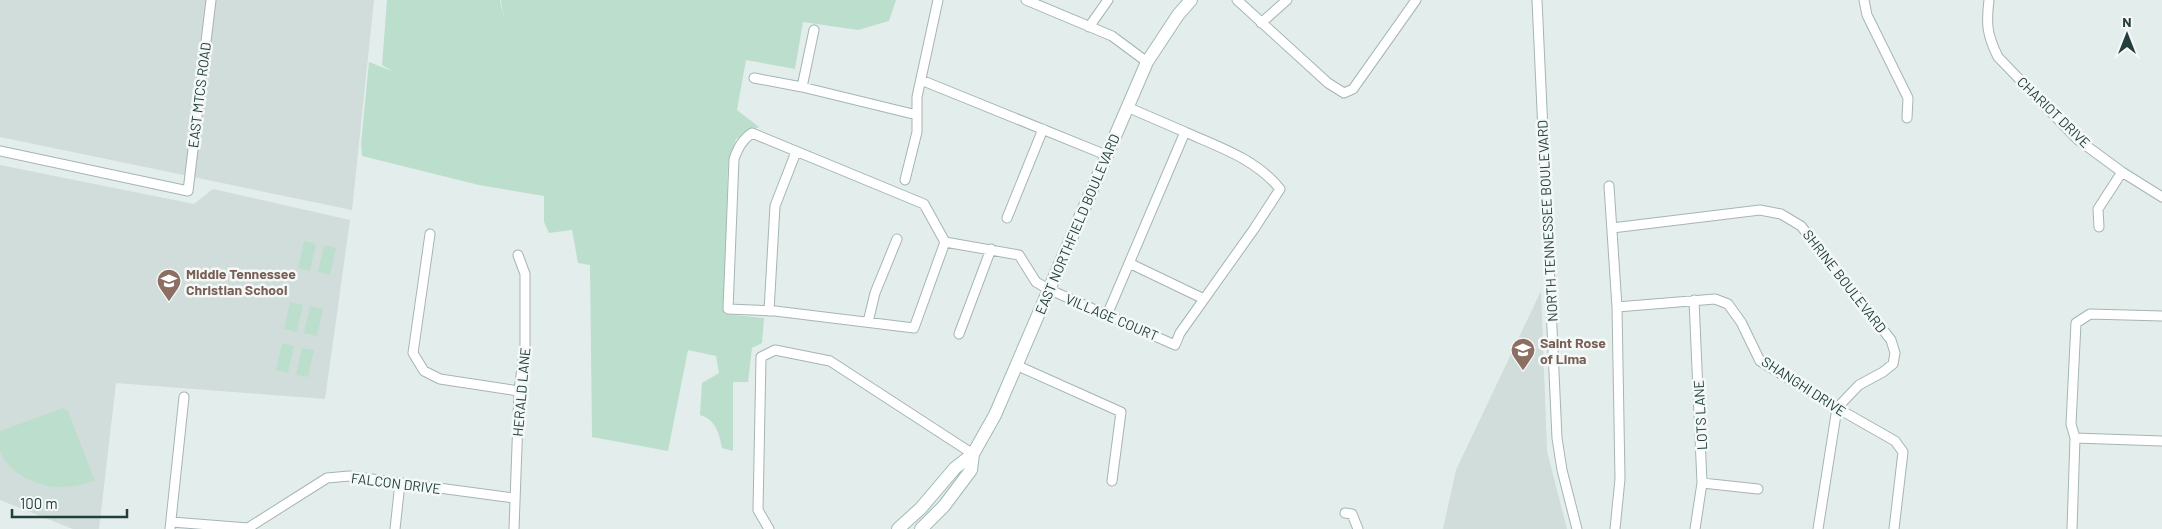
<svg xmlns="http://www.w3.org/2000/svg" width="2162" height="529" font-family="Barlow,sans-serif">
<rect width="100%" height="100%" fill="#e3edeb"/>
<path fill="#d1ddda" d="M 0,0 L 374,0 L 352,210 L 0,137 Z
M 0,165 L 194,204 L 213,189 L 350,220 L 325,399 L 116,383 L 99,529 L 73,529 L 0,500 Z
M 1541,291 L 1547,451 L 1567,529 L 1443,529 L 1456,470 Z"/>
<path fill="#bcdfcd" d="M 387,0 L 500,0 L 504,19 L 501,0 L 896,0 L 889,21 L 858,30 L 803,22 L 795,69 L 746,60 L 737,110 L 759,127 L 736,139 L 728,163 L 724,314 L 764,318 L 762,343 L 752,348 L 748,382 L 733,382 L 733,451 L 722,448 C 719,433 716,420 700,415 L 702,383 L 719,373 L 716,356 L 688,350 L 668,451 L 592,437 L 590,265 L 578,263 L 572,230 L 549,233 L 544,222 L 544,196 L 479,185 L 362,156 L 361,144 L 369,62 L 392,71 L 382,65 Z
M 304,241 L 316,244 L 310,271 L 298,268 Z
M 324,245 L 336,248 L 330,275 L 318,272 Z
M 290,302 L 303,305 L 297,332 L 284,329 Z
M 310,306 L 323,309 L 317,336 L 304,333 Z
M 282,343 L 294,346 L 288,373 L 276,370 Z
M 302,348 L 314,350 L 308,377 L 296,375 Z
M 63,408 L 68,411 L 95,481 C 84,484 72,487 60,487 C 38,487 8,474 0,451 C 0,445 0,437 0,431 Z"/>
<g fill="none" stroke-linecap="round" stroke-linejoin="round">
<defs>
<path id="minor" d="M 1026,0 L 1112,36 L 1147,62
M 1237,0 L 1328,83 L 1344,93 L 1353,89 L 1416,0
M 1537,0 L 1557,438 L 1562,470 L 1577,529
M 1864,0 L 1867,15 L 1908,98 L 1907,118
M 1989,0 C 1986,24 1987,35 1998,57 L 2077,139 L 2122,172 L 2162,197
M 1261,23 L 1287,0
M 1089,27 L 1108,0
M 814,30 L 802,87 L 917,115
M 754,78 L 802,87
M 921,80 L 1106,155
M 0,151 L 188,191 L 211,0
M 905,180 L 917,132 L 917,97 L 938,0
M 1609,186 L 1617,307 L 1620,479 L 1615,529
M 1007,218 L 1043,129
M 2099,227 L 2098,209 L 2122,172
M 1612,228 L 1760,210 L 1781,214 L 1801,226 L 1891,340 L 1895,353 L 1893,364 L 1883,372 L 1859,385 L 1837,408 L 1818,529
M 430,234 L 413,353 L 424,371 L 440,379 L 519,391
M 945,242 L 914,328 L 775,311 L 728,309 L 734,159 C 738,148 742,140 752,133 L 924,204 L 945,242 L 1019,255 L 1036,282 L 1048,289 L 1175,345 L 1180,333 L 1254,229 L 1280,189 C 1256,159 1219,147 1185,132
M 1129,263 L 1204,299
M 1694,300 L 1702,483 L 1695,529
M 1617,307 L 1715,299 L 1728,304 L 1741,322 L 1760,361 L 1837,408 L 1895,441 L 1903,452 L 1894,529
M 769,311 L 775,206 L 796,152
M 1107,315 L 1185,132 L 1127,107
M 2162,316 L 2090,314 L 2076,323 L 2071,424 L 2075,438 L 2162,441
M 868,322 L 875,293 L 897,239
M 959,334 L 991,249
M 1016,365 L 1121,412 L 1112,481
M 1702,483 L 1758,489
M 1345,513 L 1352,514 L 1358,529
M 172,522 L 248,528 L 327,478 L 349,476 L 514,498
M 170,529 L 184,397
M 395,529 L 400,483
M 514,529 L 519,391 L 525,345 L 525,274 L 518,255
M 769,529 L 758,510 L 761,357 L 775,350 L 830,361 L 973,454
M 2072,529 L 2075,438"/>
<path id="secondary" d="M 898,529 L 921,508 L 955,468 L 973,454
M 921,529 L 944,506 L 971,470 L 973,454 L 995,415 L 1147,62 L 1178,15 L 1191,0"/>
</defs>
<use href="#minor" stroke="#a5b5b4" stroke-width="11"/>
<use href="#secondary" stroke="#a1b9b6" stroke-width="14"/>
<use href="#minor" stroke="#fff" stroke-width="9"/>
<use href="#secondary" stroke="#fff" stroke-width="12"/>
</g>
<defs>
<symbol id="school-pin" viewBox="-11 -11 22 30"><path d="M0 17L-7.5 6A9.5 9.5 0 1 1 7.5 6Z" fill="#8d6e63" stroke="#f4f9f8"/><path d="M0-5L7-2L0 1L-7-2ZM-4 1L0 2.5L4 1V4Q0 6-4 4Z" fill="#fff"/></symbol>
</defs>
<g fill-rule="evenodd">
<use href="#school-pin" x="155" y="267" width="28" height="38"/>
<use href="#school-pin" x="1509" y="336" width="28" height="38"/>
</g>
<g text-anchor="middle" dominant-baseline="central" stroke-width="5" stroke-linejoin="round" paint-order="stroke">
<g font-size="14" fill="#223f3e" stroke="#f4f9f8">
<text transform="translate(199 95) rotate(-83)">EAST MTCS ROAD</text>
<text transform="translate(2054 112) rotate(44)">CHARIOT DRIVE</text>
<text transform="translate(1547 221) rotate(-93)">NORTH TENNESSEE BOULEVARD</text>
<text transform="translate(1077 224) rotate(-67)">EAST NORTHFIELD BOULEVARD</text>
<text transform="translate(1845 281) rotate(52)">SHRINE BOULEVARD</text>
<text transform="translate(1112 317) rotate(23)">VILLAGE COURT</text>
<text transform="translate(1804 386) rotate(33)">SHANGHI DRIVE</text>
<text transform="translate(521 392) rotate(-85)">HERALD LANE</text>
<text transform="translate(1700 415) rotate(-93)">LOTS LANE</text>
<text transform="translate(396 483) rotate(7)">FALCON DRIVE</text>
</g>
<g font-size="14" font-weight="bold" fill="#785e54" stroke="#f4f9f8" text-anchor="start">
<text x="186" y="273">Middle Tennessee<tspan x="186" dy="16">Christian School</tspan></text>
<text x="1540" y="342">Saint Rose<tspan x="1540" dy="16">of Lima</tspan></text>
</g>
</g>
<g transform="translate(2127 35)" stroke="#f4f9f8" stroke-width="4" paint-order="stroke">
<path d="M0-4L9 19L0 12L-9 19Z" fill="#223f3e"/>
<text y="-8" font-size="14" font-weight="bold" text-anchor="middle" fill="#223f3e">N</text>
</g>
<path d="M12 509v8h115v-8" fill="none" stroke="#223f3e" stroke-width="2.5"/>
<text x="20" y="509" font-size="15" fill="#223f3e" stroke="#f4f9f8" stroke-width="4" paint-order="stroke">100 m</text>
</svg>
